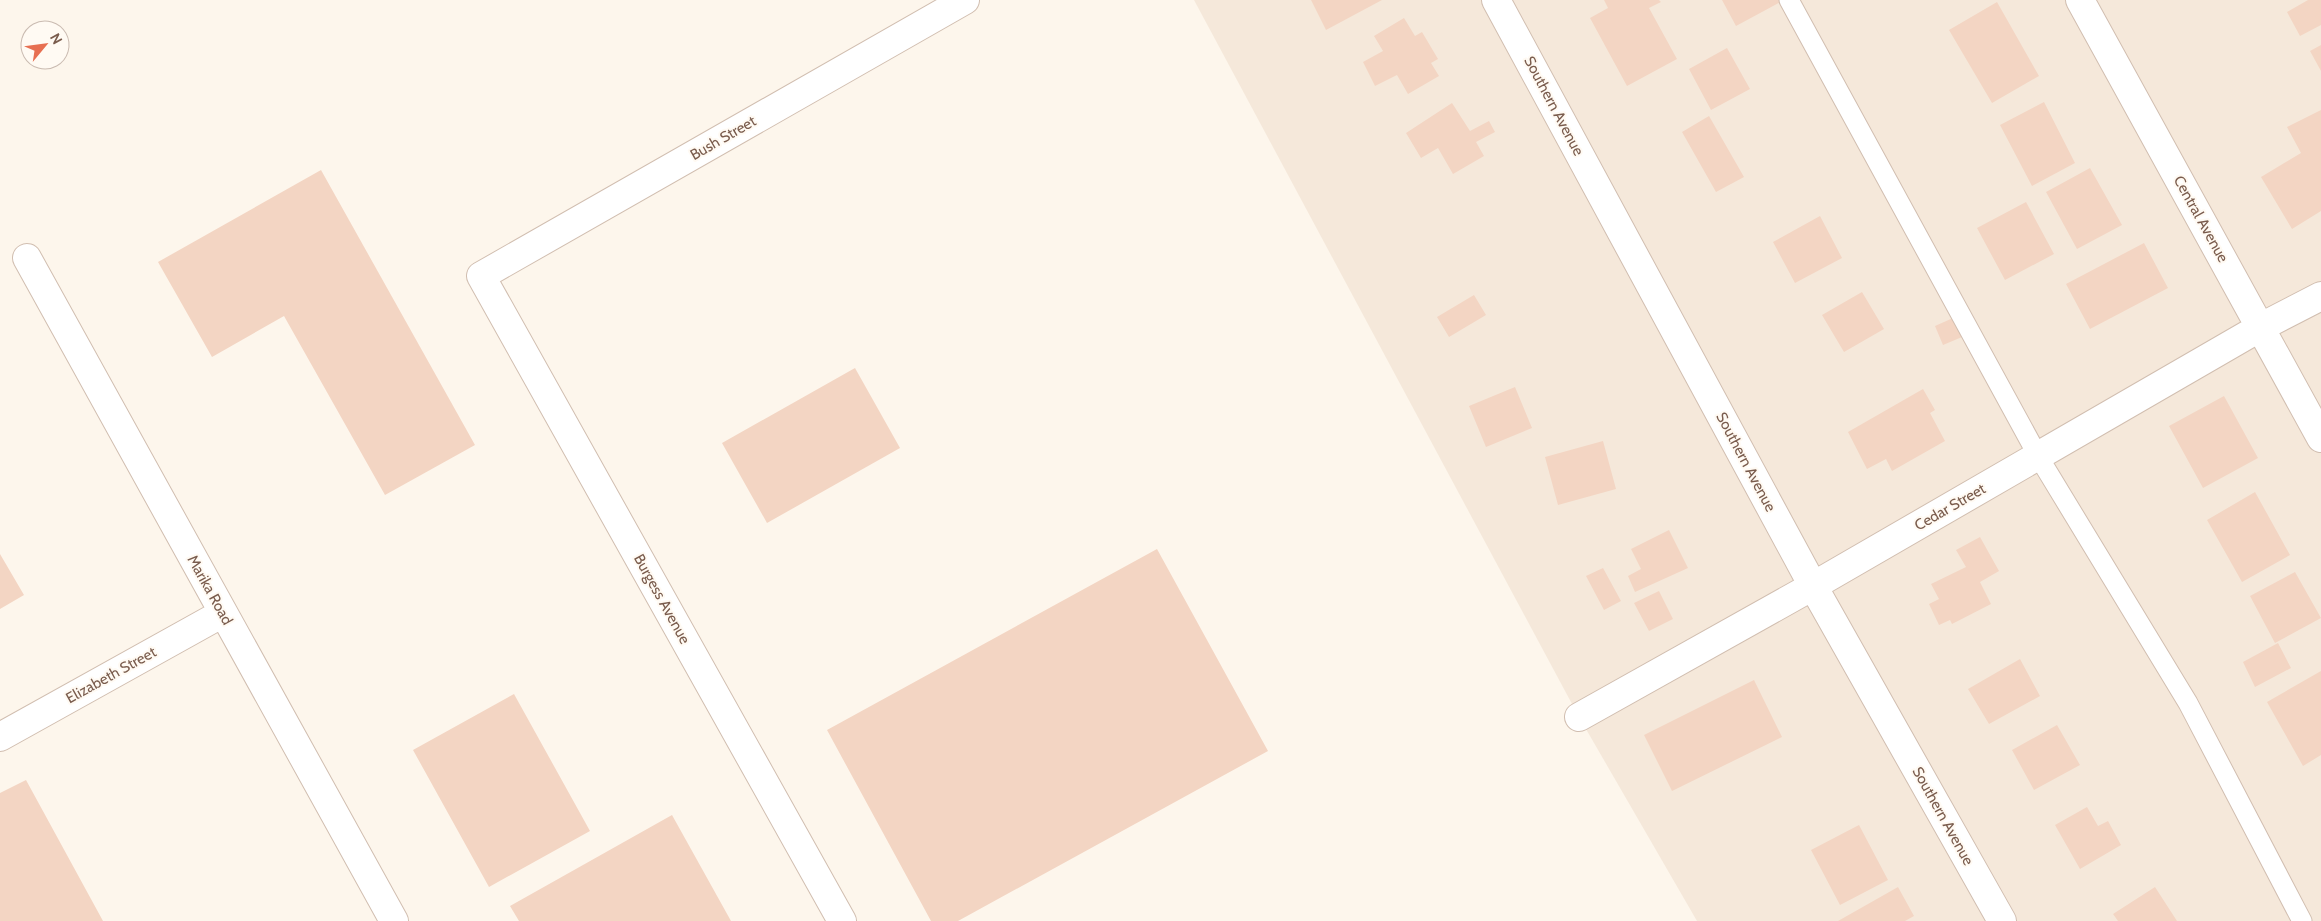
<svg xmlns="http://www.w3.org/2000/svg" width="2321" height="921" font-family="Cabin,sans-serif">
<rect width="100%" height="100%" fill="#fdf6ec"/>
<path fill="#f5e8da" d="M 1194,0 L 2321,0 L 2321,921 L 1697,921 L 1579,717 Z"/>
<path fill="#f3d5c3" d="M 1311,0 L 1382,0 L 1326,30 Z
M 1604,0 L 1659,0 L 1661,2 L 1649,8 L 1677,59 L 1627,86 L 1590,18 L 1608,8 Z
M 1722,0 L 1784,0 L 1736,26 Z
M 2308,0 L 2321,0 L 2321,25 L 2300,36 L 2287,12 Z
M 1997,2 L 2039,76 L 1992,103 L 1949,30 Z
M 1404,18 L 1415,36 L 1422,32 L 1438,59 L 1431,63 L 1439,76 L 1408,94 L 1397,75 L 1375,86 L 1363,62 L 1383,51 L 1374,36 Z
M 2321,45 L 2321,71 L 2310,51 Z
M 1727,48 L 1750,89 L 1711,110 L 1689,69 Z
M 2044,102 L 2075,163 L 2032,186 L 2000,125 Z
M 1452,103 L 1470,131 L 1489,121 L 1495,132 L 1476,142 L 1484,156 L 1453,174 L 1438,148 L 1421,158 L 1406,133 Z
M 2321,110 L 2321,211 L 2292,229 L 2261,177 L 2301,153 L 2287,127 Z
M 1709,116 L 1744,177 L 1716,192 L 1682,132 Z
M 2090,168 L 2122,225 L 2077,249 L 2046,192 Z
M 321,170 L 475,445 L 385,495 L 284,316 L 212,357 L 158,262 Z
M 2026,202 L 2054,254 L 2005,280 L 1977,228 Z
M 1820,216 L 1842,258 L 1795,283 L 1773,242 Z
M 2144,243 L 2168,288 L 2090,329 L 2066,284 Z
M 1862,292 L 1884,329 L 1844,352 L 1822,315 Z
M 1474,295 L 1486,315 L 1449,337 L 1437,317 Z
M 1953,318 L 1962,337 L 1943,345 L 1935,326 Z
M 855,368 L 900,448 L 767,523 L 722,443 Z
M 1515,387 L 1532,428 L 1486,447 L 1469,406 Z
M 1923,389 L 1935,410 L 1930,413 L 1945,441 L 1892,471 L 1886,459 L 1867,469 L 1848,432 Z
M 2224,396 L 2258,458 L 2203,488 L 2169,426 Z
M 1603,441 L 1616,489 L 1558,505 L 1545,457 Z
M 2255,492 L 2290,555 L 2242,582 L 2207,520 Z
M 1669,530 L 1688,568 L 1635,592 L 1628,576 L 1641,569 L 1631,549 Z
M 1980,537 L 1999,571 L 1980,582 L 1991,604 L 1952,624 L 1950,620 L 1939,625 L 1929,604 L 1939,599 L 1931,584 L 1966,567 L 1956,550 Z
M 1157,549 L 1268,751 L 958,921 L 931,921 L 827,730 Z
M 0,554 L 24,595 L 0,609 Z
M 1603,568 L 1621,601 L 1604,610 L 1586,576 Z
M 2295,572 L 2321,618 L 2275,643 L 2250,596 Z
M 1659,591 L 1673,619 L 1649,631 L 1634,603 Z
M 2278,643 L 2291,668 L 2255,687 L 2243,662 Z
M 2020,659 L 2040,696 L 1989,724 L 1968,689 Z
M 2321,671 L 2321,755 L 2303,766 L 2267,702 Z
M 1754,680 L 1782,737 L 1672,791 L 1644,735 Z
M 514,694 L 590,831 L 489,887 L 413,750 Z
M 2057,725 L 2080,765 L 2034,790 L 2012,750 Z
M 26,780 L 103,921 L 0,921 L 0,793 Z
M 2087,807 L 2098,826 L 2108,821 L 2121,845 L 2080,869 L 2055,825 Z
M 672,815 L 731,921 L 519,921 L 510,906 Z
M 1859,825 L 1888,880 L 1840,905 L 1811,850 Z
M 1898,887 L 1914,916 L 1905,921 L 1838,921 Z
M 2155,887 L 2177,921 L 2118,921 L 2113,914 Z"/>
<g fill="none" stroke-linecap="round" stroke-linejoin="round">
<defs>
<path id="service" d="M 1789,0 L 2038,456 L 2188,703 L 2302,921"/>
<path id="minor" d="M 1496,0 L 1813,586 L 2002,921
M 2080,0 L 2321,438
M 27,258 L 394,921
M 1579,717 L 1813,586 L 2261,327 L 2321,296
M 0,737 L 223,613
M 842,921 L 481,276 L 965,0"/>
</defs>
<use href="#service" stroke="#d1beb0" stroke-width="21"/>
<use href="#minor" stroke="#d1beb0" stroke-width="30"/>
<use href="#service" stroke="#fff" stroke-width="19"/>
<use href="#minor" stroke="#fff" stroke-width="28"/>
</g>
<g text-anchor="middle" dominant-baseline="central" stroke-width="4" stroke-linejoin="round" paint-order="stroke">
<g font-size="15" fill="#7a5c4d" stroke="#fffaf3">
<text transform="translate(1554 106) rotate(62)">Southern Avenue</text>
<text transform="translate(723 138) rotate(-30)">Bush Street</text>
<text transform="translate(2201 219) rotate(61)">Central Avenue</text>
<text transform="translate(1746 462) rotate(62)">Southern Avenue</text>
<text transform="translate(1950 507) rotate(-30)">Cedar Street</text>
<text transform="translate(210 590) rotate(61)">Marika Road</text>
<text transform="translate(662 599) rotate(61)">Burgess Avenue</text>
<text transform="translate(111 675) rotate(-29)">Elizabeth Street</text>
<text transform="translate(1943 816) rotate(61)">Southern Avenue</text>
</g>
</g>
<g transform="translate(45 45) rotate(61)"><circle r="24" fill="#fffaf3" stroke="#cabbb1"/>
<path d="M0-4L9 19L0 12L-9 19Z" fill="#e76f51"/>
<text y="-8" font-size="14" font-weight="bold" text-anchor="middle" fill="#7a5c4d">N</text>
</g>
</svg>
